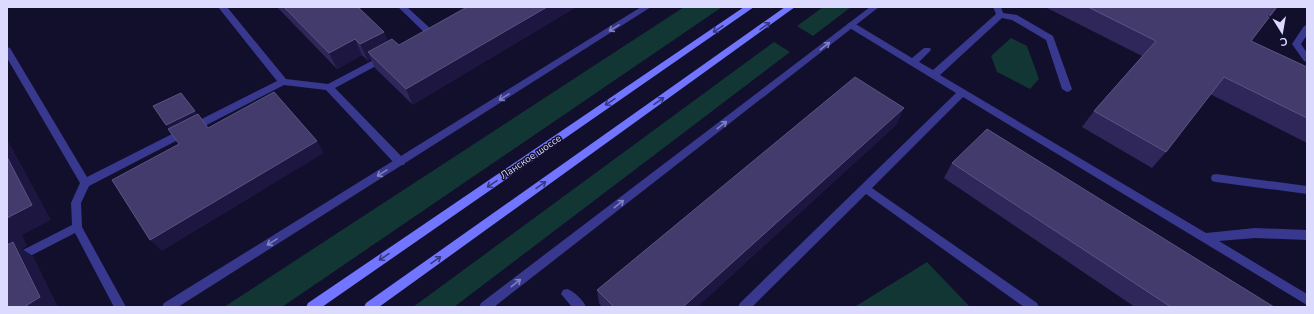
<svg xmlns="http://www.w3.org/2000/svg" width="1314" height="314" font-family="'Nunito Sans',sans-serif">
<rect width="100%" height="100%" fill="#120f2c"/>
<path fill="#113633" d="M 684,7 L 722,7 L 282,307 L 224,307 Z
M 823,7 L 851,7 L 813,36 L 797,26 Z
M 1011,38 L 1027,46 L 1039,79 L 1030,89 L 997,72 L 991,56 Z
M 774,42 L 790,52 L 454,307 L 413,307 Z
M 927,262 L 970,307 L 856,306 Z"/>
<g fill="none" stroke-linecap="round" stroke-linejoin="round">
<path fill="#37388e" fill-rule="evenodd" d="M 218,7 L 227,7 L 286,79 L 328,84 L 381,56 L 387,56 L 388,58 L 387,60 L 335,88 L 404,159 L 405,162 L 404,165 L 396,165 L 326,90 L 284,85 L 89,186 L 81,203 L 82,227 L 126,307 L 114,307 L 75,233 L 7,268 L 7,258 L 72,225 L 71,203 L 80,183 L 7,58 L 7,47 L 10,48 L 87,177 L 277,81 Z
M 398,7 L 407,7 L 433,31 L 434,33 L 433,35 L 427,35 Z
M 993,7 L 1001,7 L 1003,13 L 1017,15 L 1053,36 L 1072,89 L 1070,91 L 1067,92 L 1062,89 L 1046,40 L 1012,20 L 1002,18 L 940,75 L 1206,233 L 1255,228 L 1307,230 L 1307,240 L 1255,238 L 1219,241 L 1307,294 L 1307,305 L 963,97 L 872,188 L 1037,303 L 1039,307 L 1024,307 L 866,194 L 752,307 L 738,307 L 740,303 L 956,93 L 848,27 L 847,25 L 848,23 L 854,23 L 912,58 L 924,48 L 930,48 L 931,50 L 919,62 L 933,70 L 996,14 Z
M 1307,25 L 1307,35 L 1301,44 L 1307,53 L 1307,62 L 1304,61 L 1292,44 L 1304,26 Z
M 1216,174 L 1307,186 L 1307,194 L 1216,182 L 1212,181 L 1211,178 L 1212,175 Z
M 567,289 C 574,291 583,300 586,307 L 572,307 L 561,294 L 563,290 Z"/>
<path fill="#37388e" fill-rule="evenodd" d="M 641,7 L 651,7 L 178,307 L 162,307 L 164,303 Z
M 870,7 L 879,7 L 494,307 L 479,307 L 481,303 Z"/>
<path fill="#7175ff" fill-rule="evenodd" d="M 744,7 L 754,7 L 322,307 L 306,307 L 308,303 Z
M 785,7 L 795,7 L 379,307 L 364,307 L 366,303 Z"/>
</g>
<path fill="#2f275a" d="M 277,7 L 358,7 L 384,32 L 413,105 L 375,68 L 371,59 L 368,61 L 362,55 L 337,69 Z
M 1045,7 L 1277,7 L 1251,41 L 1307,67 L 1307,143 L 1210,94 L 1166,152 L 1152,168 L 1082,127 L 1094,111 L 1142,56 Z
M 897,124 L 697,307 L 602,307 L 599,303 L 597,290 Z
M 952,163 L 1274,307 L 1135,307 L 944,178 Z"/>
<path fill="#1c1640" d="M 547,7 L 577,7 L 413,105 L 406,89 Z
M 384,32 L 391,48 L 368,52 L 371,59 L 368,61 L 360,44 Z
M 355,39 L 362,55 L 337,69 L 329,53 Z
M 181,93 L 217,140 L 172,132 L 166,125 Z
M 904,108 L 897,124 L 697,307 L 683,307 Z
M 7,139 L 51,220 L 22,235 L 27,246 L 22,249 L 33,256 L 58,307 L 24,307 L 7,256 Z
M 317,141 L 324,153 L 162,251 L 150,240 Z"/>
<path fill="#423b6c" stroke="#5a5483" d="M 284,7 L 358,7 L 384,32 L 360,44 L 355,39 L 329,53 Z
M 467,7 L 547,7 L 406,89 L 368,52 L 392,39 L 399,45 Z
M 1088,7 L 1277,7 L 1251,41 L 1307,67 L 1307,118 L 1224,77 L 1166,152 L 1094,111 L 1156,41 Z
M 855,77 L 904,108 L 683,307 L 614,307 L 597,290 Z
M 274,92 L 317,141 L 150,240 L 112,180 L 179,144 L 168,129 L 198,114 L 208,128 Z
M 181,93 L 195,111 L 166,125 L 153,106 Z
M 987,129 L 1274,307 L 1171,307 L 952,163 Z
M 7,157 L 32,205 L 7,218 Z
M 13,242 L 40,297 L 24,307 L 7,307 L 7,245 Z"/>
<defs><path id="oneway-shaft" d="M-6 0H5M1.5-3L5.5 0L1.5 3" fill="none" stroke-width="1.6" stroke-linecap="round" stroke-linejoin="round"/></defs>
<g stroke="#383880">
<use href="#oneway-shaft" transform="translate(765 26) rotate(-35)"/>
<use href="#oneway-shaft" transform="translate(718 29) rotate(146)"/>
<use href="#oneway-shaft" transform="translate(659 101) rotate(-35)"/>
<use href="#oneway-shaft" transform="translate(610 102) rotate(146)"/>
<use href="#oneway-shaft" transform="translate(492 184) rotate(146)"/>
<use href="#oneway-shaft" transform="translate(541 185) rotate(-35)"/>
<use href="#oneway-shaft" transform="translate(384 257) rotate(146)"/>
<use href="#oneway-shaft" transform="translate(436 260) rotate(-35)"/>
</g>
<g stroke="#8181c1">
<use href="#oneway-shaft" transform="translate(614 28) rotate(148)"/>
<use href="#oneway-shaft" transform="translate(825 46) rotate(-38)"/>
<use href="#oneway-shaft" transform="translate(504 97) rotate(148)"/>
<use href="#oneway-shaft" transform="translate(722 125) rotate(-38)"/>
<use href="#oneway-shaft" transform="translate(382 173) rotate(148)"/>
<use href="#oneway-shaft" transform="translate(619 204) rotate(-38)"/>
<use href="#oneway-shaft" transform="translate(272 242) rotate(148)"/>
<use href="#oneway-shaft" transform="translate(516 283) rotate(-38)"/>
</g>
<g text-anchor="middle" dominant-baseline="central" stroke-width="3" stroke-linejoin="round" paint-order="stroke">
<g font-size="10" fill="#dcdaff" stroke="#120f2c">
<text transform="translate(531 157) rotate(-34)">Ланское шоссе</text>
</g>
</g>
<rect width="1314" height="314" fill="none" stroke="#dcdaff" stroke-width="16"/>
<g transform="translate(1282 32) rotate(169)" stroke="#120f2c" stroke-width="3" paint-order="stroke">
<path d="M0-3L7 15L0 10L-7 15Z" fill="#dcdaff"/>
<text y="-6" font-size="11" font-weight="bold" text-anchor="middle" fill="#dcdaff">С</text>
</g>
</svg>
